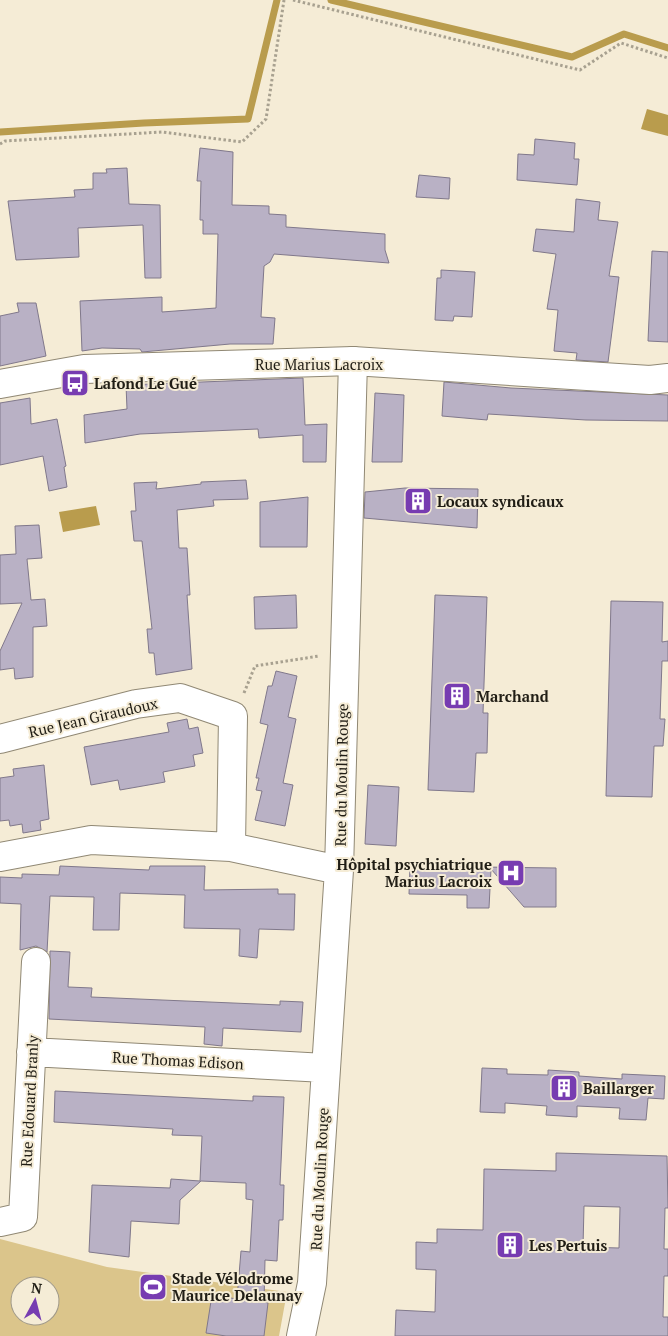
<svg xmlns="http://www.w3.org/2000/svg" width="668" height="1336" font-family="'PT Serif',serif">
<rect width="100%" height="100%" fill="#f5ecd6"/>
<path fill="#dbc58b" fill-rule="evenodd" d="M 0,1239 L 107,1267 L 287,1292 L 279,1336 L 0,1336 ZM 20,1286 L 50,1286 L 50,1316 L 20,1316 Z"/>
<path fill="#b99c4d" d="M 647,109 L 668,115 L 668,136 L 641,129 Z
M 96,506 L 100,525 L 63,532 L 59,512 Z"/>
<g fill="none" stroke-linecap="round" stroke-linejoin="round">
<path stroke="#b99c4d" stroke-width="7" d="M 331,0 L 572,57 L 624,34 L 668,48
M 0,132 L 144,123 L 248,119 L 277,0"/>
</g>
<path fill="#b9b1c5" stroke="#80788b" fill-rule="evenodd" d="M 535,139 L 575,143 L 574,159 L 579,159 L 577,185 L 517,180 L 518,154 L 534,155 Z
M 200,148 L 233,152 L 232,205 L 269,206 L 269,214 L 286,215 L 286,227 L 385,234 L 385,250 L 389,263 L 274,254 L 270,262 L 264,266 L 261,317 L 275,318 L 273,344 L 230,344 L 142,352 L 140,349 L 102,348 L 82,351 L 80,301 L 162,297 L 162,312 L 216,308 L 218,234 L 203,234 L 203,220 L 200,220 L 201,181 L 197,181 Z
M 127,168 L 129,204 L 160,205 L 161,278 L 145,278 L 143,225 L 78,228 L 79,257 L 16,260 L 8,201 L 75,197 L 74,190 L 93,189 L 93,173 L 107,173 L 106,169 Z
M 419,175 L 450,178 L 449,199 L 416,197 Z
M 576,199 L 600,202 L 598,220 L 618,222 L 609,276 L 619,277 L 608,362 L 576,360 L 577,353 L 554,351 L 558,310 L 547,309 L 556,254 L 533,251 L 536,229 L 574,232 Z
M 652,251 L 668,252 L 668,342 L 648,341 Z
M 441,270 L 475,272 L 472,317 L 454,316 L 453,321 L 435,320 L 437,278 L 441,278 Z
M 17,303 L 36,303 L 46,356 L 0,366 L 0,316 L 19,312 Z
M 303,378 L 305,425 L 327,424 L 326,462 L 303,462 L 303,435 L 259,438 L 258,429 L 140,434 L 85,443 L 84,415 L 127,409 L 126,385 Z
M 444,382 L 511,388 L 668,395 L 668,421 L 586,420 L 488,414 L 487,420 L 442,416 Z
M 375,393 L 404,395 L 402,462 L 372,462 Z
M 30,398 L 31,424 L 57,419 L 66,466 L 64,467 L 67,487 L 49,491 L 43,456 L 0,465 L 0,403 Z
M 246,480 L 248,499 L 213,500 L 214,506 L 177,510 L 179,548 L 187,548 L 190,595 L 187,595 L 192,669 L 156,675 L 154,653 L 149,653 L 147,629 L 152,629 L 142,541 L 134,541 L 131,511 L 136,511 L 134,483 L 157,482 L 156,489 L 201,484 L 201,482 Z
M 405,488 L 478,489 L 477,528 L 364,518 L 365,492 Z
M 308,497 L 307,547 L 260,547 L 260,502 Z
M 39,525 L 42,558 L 27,559 L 31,600 L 45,599 L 47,626 L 33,627 L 33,677 L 15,679 L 14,668 L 0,670 L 0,651 L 22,603 L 0,604 L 0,555 L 16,554 L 15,526 Z
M 296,595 L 297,628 L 255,629 L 254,597 Z
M 435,595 L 487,597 L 483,713 L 488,713 L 487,753 L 476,753 L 474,792 L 428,790 Z
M 611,601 L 663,602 L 662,642 L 668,641 L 668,661 L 662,661 L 660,719 L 665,719 L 663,746 L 654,746 L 652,797 L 606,796 Z
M 276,671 L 297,676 L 288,717 L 296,719 L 283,783 L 293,785 L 285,826 L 255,820 L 262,791 L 256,790 L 259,778 L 256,778 L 268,725 L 260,723 L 268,686 L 272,686 Z
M 187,719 L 189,729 L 198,727 L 203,753 L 193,755 L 195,766 L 163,772 L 165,782 L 154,784 L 120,790 L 118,780 L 91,785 L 84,747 L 169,732 L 167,723 Z
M 44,765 L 49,819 L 40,821 L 41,830 L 23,833 L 22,824 L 10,826 L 9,820 L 0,821 L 0,778 L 14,776 L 13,769 Z
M 368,785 L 399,787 L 396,846 L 365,844 Z
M 60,866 L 149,870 L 150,866 L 205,866 L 204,890 L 278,889 L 278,894 L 295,894 L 294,930 L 259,929 L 257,958 L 239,956 L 240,929 L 184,928 L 185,895 L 120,893 L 119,930 L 93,930 L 94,897 L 50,896 L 47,952 L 36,946 L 20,950 L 21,904 L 0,903 L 0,877 L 22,878 L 22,874 L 59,875 Z
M 410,866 L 556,868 L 556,907 L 524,907 L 491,869 L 489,908 L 467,908 L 467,895 L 409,894 Z
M 50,951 L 70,952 L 68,987 L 92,988 L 91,997 L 280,1005 L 280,1001 L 303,1002 L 301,1032 L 223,1028 L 222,1046 L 204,1044 L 205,1027 L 49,1019 Z
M 482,1068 L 507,1069 L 507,1074 L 548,1075 L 548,1070 L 579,1072 L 579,1076 L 622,1079 L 622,1074 L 665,1076 L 664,1099 L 648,1098 L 646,1120 L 619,1119 L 620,1108 L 577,1106 L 577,1117 L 546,1115 L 547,1106 L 505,1103 L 505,1113 L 480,1112 Z
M 55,1091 L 253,1101 L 253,1096 L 284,1097 L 280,1185 L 284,1185 L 283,1220 L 279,1220 L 277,1261 L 265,1260 L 264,1302 L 268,1303 L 264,1336 L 226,1336 L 206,1333 L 212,1295 L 237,1299 L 241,1251 L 250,1252 L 253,1200 L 246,1199 L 246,1183 L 201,1181 L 180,1200 L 179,1224 L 131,1221 L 129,1257 L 89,1252 L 92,1185 L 170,1188 L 171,1179 L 200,1181 L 202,1136 L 172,1135 L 173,1129 L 54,1122 Z
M 556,1153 L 667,1156 L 668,1208 L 665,1208 L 664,1249 L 668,1249 L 668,1276 L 664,1276 L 663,1317 L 668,1317 L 668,1336 L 395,1336 L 396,1310 L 435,1312 L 436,1270 L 416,1269 L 416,1242 L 437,1243 L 437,1229 L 483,1230 L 484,1169 L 556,1171 ZM 584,1206 L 620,1207 L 619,1248 L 583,1247 Z"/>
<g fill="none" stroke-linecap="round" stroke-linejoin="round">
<defs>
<path id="minor" d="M 0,739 L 136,704 L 180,698 L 233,716 L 231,847
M 0,857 L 91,840 L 231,847 L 339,870
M 31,1052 L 325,1068
M 0,1222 L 23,1217 L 36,962
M 301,1336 L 312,1283 L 339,870 L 353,361"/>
<path id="major" d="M 0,384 L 84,369 L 353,361 L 650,380 L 668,378"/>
</defs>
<use href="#minor" stroke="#908874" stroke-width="30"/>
<use href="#major" stroke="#908874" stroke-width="30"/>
<path stroke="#a8a190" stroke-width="3" stroke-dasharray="2.5 2.5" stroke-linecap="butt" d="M 293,0 L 580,70 L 621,43 L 668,58
M 0,144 L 5,141 L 162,132 L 242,142 L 266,119 L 284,0
M 244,693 L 255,666 L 319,656"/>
<use href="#minor" stroke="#fff" stroke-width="28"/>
<use href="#major" stroke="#fff" stroke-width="28"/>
</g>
<defs>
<symbol id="bus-square" viewBox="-11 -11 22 22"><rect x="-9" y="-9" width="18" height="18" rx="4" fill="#773cb1" stroke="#f5ecd6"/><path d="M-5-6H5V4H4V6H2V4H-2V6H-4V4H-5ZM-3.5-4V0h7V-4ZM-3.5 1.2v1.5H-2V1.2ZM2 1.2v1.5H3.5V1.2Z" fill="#fff"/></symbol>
<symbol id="building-square" viewBox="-11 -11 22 22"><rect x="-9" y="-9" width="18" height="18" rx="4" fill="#773cb1" stroke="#f5ecd6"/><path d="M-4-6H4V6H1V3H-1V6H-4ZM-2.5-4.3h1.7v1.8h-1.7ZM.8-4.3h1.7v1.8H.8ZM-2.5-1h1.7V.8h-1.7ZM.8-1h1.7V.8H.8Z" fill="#fff"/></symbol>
<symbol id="hospital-square" viewBox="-11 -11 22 22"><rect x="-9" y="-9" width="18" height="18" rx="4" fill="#773cb1" stroke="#f5ecd6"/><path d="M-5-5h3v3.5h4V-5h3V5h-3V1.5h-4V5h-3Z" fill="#fff"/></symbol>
<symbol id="stadium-square" viewBox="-11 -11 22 22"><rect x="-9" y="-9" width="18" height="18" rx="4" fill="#773cb1" stroke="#f5ecd6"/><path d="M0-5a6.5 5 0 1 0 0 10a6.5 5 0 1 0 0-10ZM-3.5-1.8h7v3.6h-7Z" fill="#fff"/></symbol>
</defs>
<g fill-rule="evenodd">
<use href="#bus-square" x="59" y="367" width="32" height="32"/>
<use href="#building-square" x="402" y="485" width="32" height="32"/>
<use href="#building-square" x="441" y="680" width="32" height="32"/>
<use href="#hospital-square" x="495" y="857" width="32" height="32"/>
<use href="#building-square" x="548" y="1072" width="32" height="32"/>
<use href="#building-square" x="494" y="1229" width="32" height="32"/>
<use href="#stadium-square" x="137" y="1271" width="32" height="32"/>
</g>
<g text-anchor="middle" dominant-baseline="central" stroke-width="4" stroke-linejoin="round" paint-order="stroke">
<g font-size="15" fill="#201d15" stroke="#f5ecd6">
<text x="319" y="364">Rue Marius Lacroix</text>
<text transform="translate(93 717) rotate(-13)">Rue Jean Giraudoux</text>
<text transform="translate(341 775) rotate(-89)">Rue du Moulin Rouge</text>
<text transform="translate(178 1060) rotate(3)">Rue Thomas Edison</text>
<text transform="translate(29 1101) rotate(-87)">Rue Edouard Branly</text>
<text transform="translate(319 1179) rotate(-87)">Rue du Moulin Rouge</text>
</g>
<g font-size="15" font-weight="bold" fill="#201d15" stroke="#f5ecd6" text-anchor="start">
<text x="94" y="383">Lafond Le Gué</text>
<text x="437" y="501">Locaux syndicaux</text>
<text x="476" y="696">Marchand</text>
<text x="492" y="864" text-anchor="end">Hôpital psychiatrique<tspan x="492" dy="17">Marius Lacroix</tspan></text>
<text x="583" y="1088">Baillarger</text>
<text x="529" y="1245">Les Pertuis</text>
<text x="172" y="1278">Stade Vélodrome<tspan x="172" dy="17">Maurice Delaunay</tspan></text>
</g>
</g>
<g transform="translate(35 1301) rotate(7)"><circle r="24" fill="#f5ecd6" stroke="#a09989"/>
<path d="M0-4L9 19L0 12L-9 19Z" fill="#773cb1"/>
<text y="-8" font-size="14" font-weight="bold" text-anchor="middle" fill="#201d15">N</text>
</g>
</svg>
